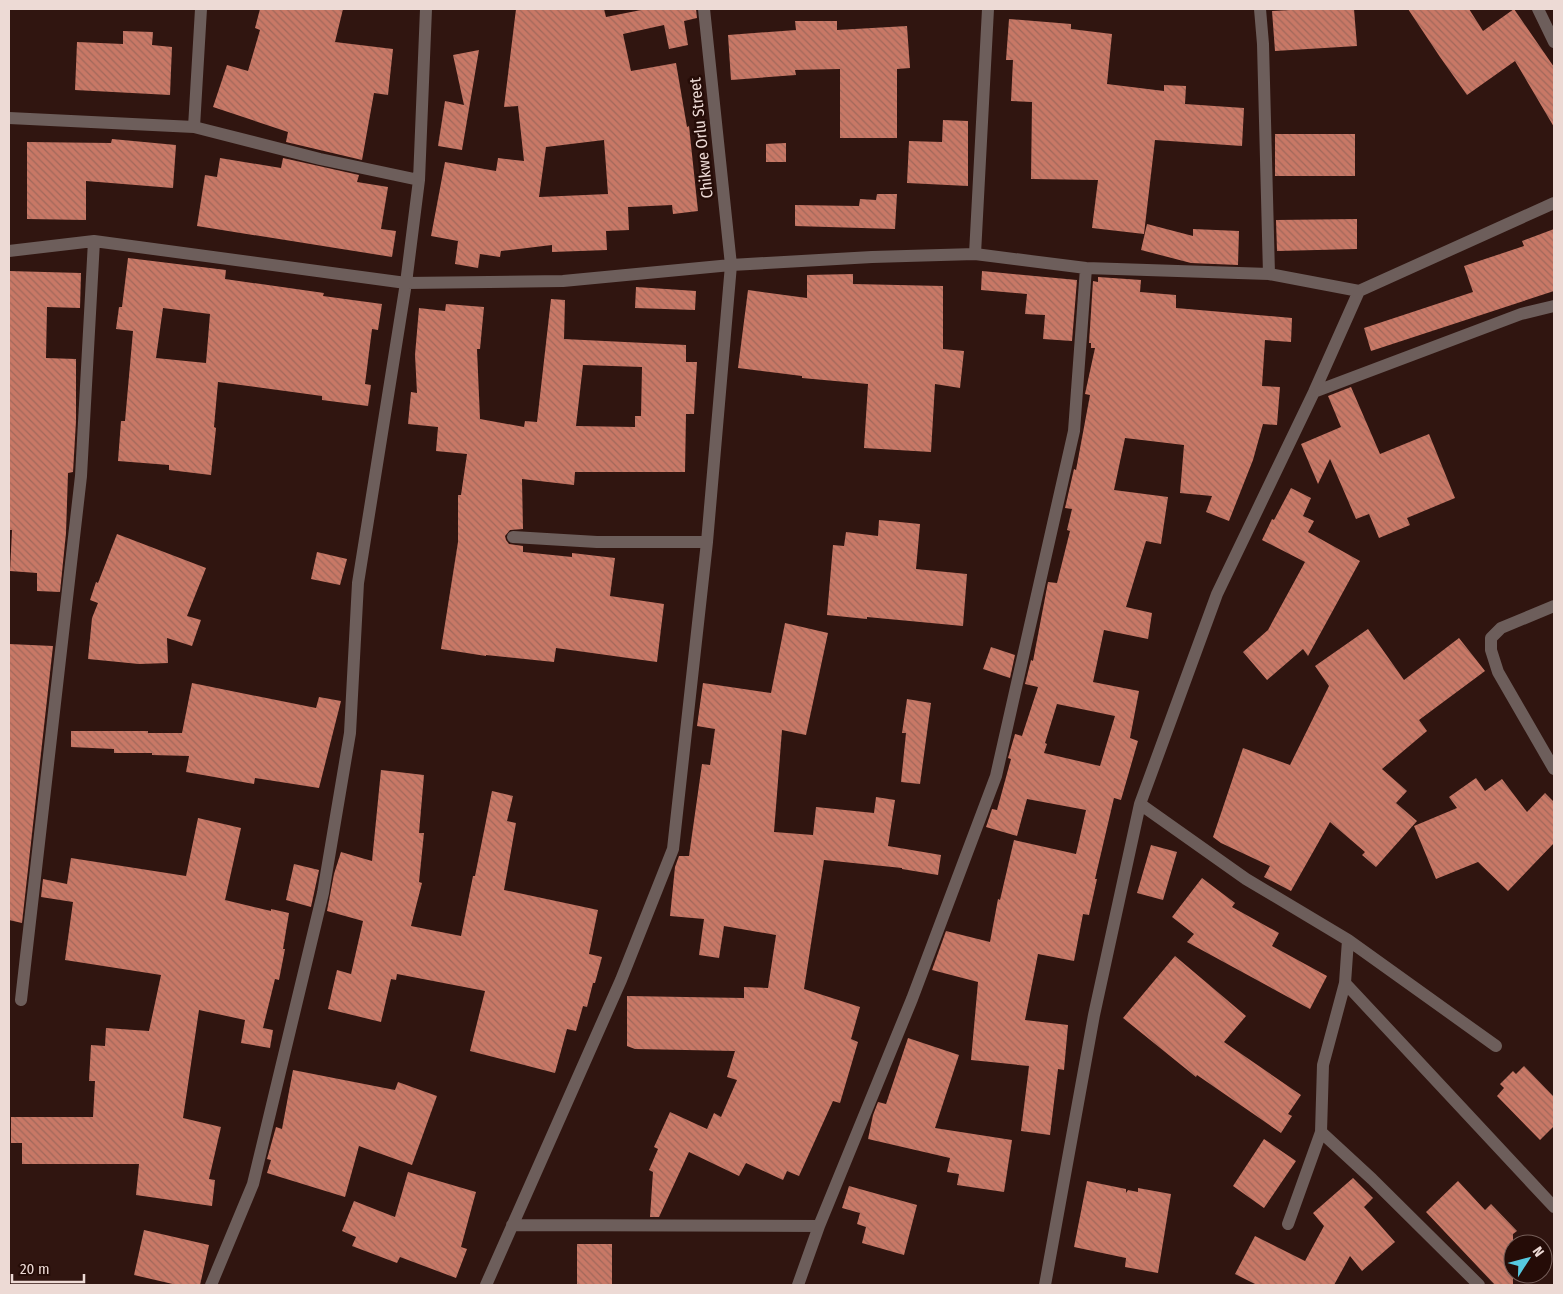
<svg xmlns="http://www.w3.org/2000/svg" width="1563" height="1294" font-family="'Fira Sans Condensed',sans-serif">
<defs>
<pattern id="building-back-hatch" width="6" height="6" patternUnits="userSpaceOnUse" patternTransform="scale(1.25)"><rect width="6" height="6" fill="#c87866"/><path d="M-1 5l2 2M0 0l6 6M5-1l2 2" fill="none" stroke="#a1685b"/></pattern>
</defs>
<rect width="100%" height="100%" fill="#301510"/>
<path fill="url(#building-back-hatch)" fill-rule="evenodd" d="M 260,9 L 343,9 L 335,42 L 393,49 L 388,95 L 374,93 L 362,160 L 286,142 L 288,132 L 213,107 L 227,65 L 248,71 L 260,30 L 255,28 Z
M 516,9 L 604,9 L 606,17 L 646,9 L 696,9 L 697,18 L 684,21 L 688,45 L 669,49 L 664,25 L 623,34 L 631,71 L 676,63 L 687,127 L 689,126 L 698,211 L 673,214 L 672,205 L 628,207 L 629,230 L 606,231 L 607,250 L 552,252 L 552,245 L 501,251 L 500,257 L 480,254 L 478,268 L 455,264 L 458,241 L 431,236 L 445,162 L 496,171 L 498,158 L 524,161 L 518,106 L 504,107 ZM 604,140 L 608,194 L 539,197 L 546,147 Z
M 1309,9 L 1354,9 L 1357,46 L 1275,51 L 1272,11 Z
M 1408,9 L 1469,9 L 1483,31 L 1514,9 L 1554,67 L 1554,127 L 1515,61 L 1467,95 L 1440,57 Z
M 1009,19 L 1071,24 L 1071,29 L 1112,34 L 1107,84 L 1164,91 L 1164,85 L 1186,86 L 1185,104 L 1244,108 L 1242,146 L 1155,140 L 1144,234 L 1092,228 L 1098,180 L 1031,179 L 1032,102 L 1011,101 L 1013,60 L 1006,60 Z
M 795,21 L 837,21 L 837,30 L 907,26 L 910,68 L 897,69 L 897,138 L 840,138 L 840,69 L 795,70 L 796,75 L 731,80 L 728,35 L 796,30 Z
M 123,31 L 153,32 L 152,45 L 172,47 L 170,95 L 75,90 L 77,42 L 123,44 Z
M 479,50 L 462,150 L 438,146 L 445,101 L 464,105 L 453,55 Z
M 943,120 L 968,121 L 968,186 L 907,183 L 909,141 L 942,142 Z
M 1275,134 L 1355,134 L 1355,176 L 1275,176 Z
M 112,139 L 176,145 L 173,188 L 86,181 L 86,220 L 27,219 L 27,142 L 111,143 Z
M 786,143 L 786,162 L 766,162 L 766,144 Z
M 220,158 L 281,168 L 283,158 L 359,175 L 357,182 L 388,187 L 381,229 L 396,231 L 392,257 L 197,226 L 205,175 L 217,177 Z
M 877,194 L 897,194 L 895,229 L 795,226 L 795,205 L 859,206 L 860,199 L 876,200 Z
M 1357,219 L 1357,249 L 1277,251 L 1276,220 Z
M 1147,224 L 1193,236 L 1193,229 L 1239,231 L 1238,265 L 1191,263 L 1141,250 Z
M 1554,229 L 1554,291 L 1371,351 L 1364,328 L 1473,292 L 1464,266 L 1524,246 L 1522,241 Z
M 128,258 L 226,270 L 225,279 L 324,293 L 323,296 L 382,304 L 378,330 L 372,329 L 365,384 L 371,385 L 368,406 L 322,400 L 322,396 L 218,382 L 214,427 L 216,428 L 211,475 L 169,470 L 169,465 L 118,461 L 121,421 L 125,421 L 133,331 L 116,329 L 119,307 L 122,307 ZM 163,308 L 210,314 L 206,363 L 156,358 Z
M 9,271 L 81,273 L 80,308 L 47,307 L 46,358 L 76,359 L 76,421 L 73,472 L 68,473 L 66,533 L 60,592 L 37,591 L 37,573 L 10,571 L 12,530 L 9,530 Z
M 982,271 L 1077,280 L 1072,341 L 1043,339 L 1045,315 L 1025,314 L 1027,294 L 981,290 Z
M 853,274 L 853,284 L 943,286 L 943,349 L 964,351 L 960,388 L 935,384 L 931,452 L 864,448 L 868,384 L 802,378 L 802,376 L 738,368 L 748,290 L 807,298 L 807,275 Z
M 1098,277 L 1141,280 L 1140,292 L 1176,295 L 1176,308 L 1292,318 L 1291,342 L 1265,340 L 1262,386 L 1280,387 L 1277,425 L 1263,424 L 1253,460 L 1229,521 L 1206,512 L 1212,496 L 1180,493 L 1184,445 L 1125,438 L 1114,490 L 1168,497 L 1161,544 L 1146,541 L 1126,607 L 1152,613 L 1148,639 L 1104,630 L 1093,682 L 1139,691 L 1130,738 L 1138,741 L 1121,800 L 1114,798 L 1095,879 L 1097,879 L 1089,915 L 1083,914 L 1074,961 L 1038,954 L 1025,1020 L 1068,1025 L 1064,1070 L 1058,1069 L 1050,1135 L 1021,1131 L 1029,1066 L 971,1060 L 978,982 L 932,970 L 946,931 L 990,942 L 998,899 L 1000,900 L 1014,840 L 1076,854 L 1086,810 L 1027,799 L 1017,836 L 986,827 L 992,809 L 997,810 L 1011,759 L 1008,758 L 1015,734 L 1022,736 L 1038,687 L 1025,684 L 1031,660 L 1033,661 L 1048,582 L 1057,583 L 1070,531 L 1067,530 L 1072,509 L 1065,508 L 1074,469 L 1076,470 L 1090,395 L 1085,394 L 1095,348 L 1091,348 L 1091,343 L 1089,343 L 1093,281 L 1098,282 ZM 1057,704 L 1115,716 L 1100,766 L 1044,753 L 1047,744 L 1045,743 Z
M 636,287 L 696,291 L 695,310 L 635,308 Z
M 551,299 L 565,300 L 564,339 L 686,345 L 686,362 L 697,362 L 694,414 L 686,414 L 685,472 L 575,472 L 574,485 L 522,479 L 523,529 L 510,530 L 505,536 L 506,540 L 509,544 L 523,546 L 523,552 L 572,557 L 572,553 L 615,558 L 610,596 L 664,604 L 657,662 L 556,648 L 554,662 L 486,655 L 486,656 L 441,649 L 458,542 L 458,495 L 461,495 L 467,454 L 436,451 L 438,427 L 408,424 L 411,392 L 417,393 L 415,355 L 419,308 L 445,311 L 446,304 L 484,307 L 480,349 L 477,349 L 480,419 L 524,427 L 525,421 L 537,422 ZM 583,365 L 642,367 L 641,416 L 635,416 L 635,427 L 576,426 Z
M 1351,387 L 1380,454 L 1429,434 L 1455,498 L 1407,518 L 1410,525 L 1379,538 L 1369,514 L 1356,519 L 1330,459 L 1318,484 L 1301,444 L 1341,427 L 1328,396 Z
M 1291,488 L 1311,498 L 1303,516 L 1314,521 L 1308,532 L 1360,561 L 1308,656 L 1303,649 L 1267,680 L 1243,652 L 1268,630 L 1305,562 L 1262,540 L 1272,519 L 1274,520 Z
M 879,520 L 920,524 L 916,569 L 967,574 L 963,626 L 867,617 L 867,619 L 827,615 L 833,545 L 844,546 L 846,532 L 878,536 Z
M 117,534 L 206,568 L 187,616 L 201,620 L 192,646 L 167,638 L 168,663 L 139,664 L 88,659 L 92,618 L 98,603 L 90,600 L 96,582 L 98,583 Z
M 317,552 L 347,559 L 340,585 L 311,579 Z
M 785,623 L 828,633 L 806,735 L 782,730 L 774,832 L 813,835 L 816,807 L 874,813 L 876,797 L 895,800 L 888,846 L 941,855 L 938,875 L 902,869 L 902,868 L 824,860 L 804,989 L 860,1007 L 851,1039 L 858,1042 L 840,1103 L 833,1101 L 799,1176 L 787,1171 L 783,1180 L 746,1163 L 739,1176 L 689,1152 L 659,1217 L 650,1217 L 653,1172 L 649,1170 L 658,1149 L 654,1147 L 670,1112 L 707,1129 L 714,1113 L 721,1117 L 737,1080 L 727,1077 L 735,1051 L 635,1049 L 627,1046 L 627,996 L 744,998 L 744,987 L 768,988 L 776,935 L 724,926 L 719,958 L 699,955 L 704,919 L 670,916 L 675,867 L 679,856 L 689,856 L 702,764 L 710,765 L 715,729 L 697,726 L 703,683 L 771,693 Z
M 1368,629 L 1404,680 L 1459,638 L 1485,671 L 1419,720 L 1427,731 L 1382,769 L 1407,791 L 1396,803 L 1417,821 L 1376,867 L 1362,855 L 1365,852 L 1330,822 L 1291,891 L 1264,877 L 1270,866 L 1221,843 L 1213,837 L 1243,748 L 1290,765 L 1329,686 L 1315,666 Z
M 9,644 L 53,646 L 22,923 L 9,920 Z
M 991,647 L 1015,655 L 1010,678 L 983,669 Z
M 192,683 L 316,708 L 319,697 L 341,701 L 319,788 L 255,778 L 254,784 L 186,772 L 189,756 L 152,755 L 152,753 L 114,753 L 114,749 L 71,747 L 71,731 L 148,731 L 148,733 L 182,733 Z
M 907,699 L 931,703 L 920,784 L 901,782 L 906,733 L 902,733 Z
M 381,770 L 424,775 L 419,833 L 424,833 L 419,882 L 422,883 L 411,926 L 461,936 L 473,876 L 475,876 L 492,791 L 513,796 L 507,821 L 516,823 L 504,890 L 598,910 L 589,954 L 602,957 L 595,983 L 593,983 L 587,1007 L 583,1006 L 576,1031 L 567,1029 L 555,1073 L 470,1051 L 485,991 L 397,974 L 396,980 L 391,979 L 381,1022 L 328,1009 L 337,970 L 351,974 L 363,921 L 327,911 L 334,874 L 341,852 L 372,861 Z
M 1476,778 L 1485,791 L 1502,779 L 1527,812 L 1545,793 L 1554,802 L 1554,843 L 1508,891 L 1478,862 L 1436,879 L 1414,826 L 1457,808 L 1449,797 Z
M 198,818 L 241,828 L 225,900 L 271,911 L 271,909 L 289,913 L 283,949 L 285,949 L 279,980 L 275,979 L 263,1028 L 273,1030 L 270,1048 L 241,1043 L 245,1020 L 199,1010 L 183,1118 L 221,1127 L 209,1179 L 215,1180 L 212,1206 L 136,1195 L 139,1164 L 22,1164 L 22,1143 L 11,1143 L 11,1117 L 93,1117 L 95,1081 L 89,1081 L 91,1045 L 105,1046 L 106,1028 L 149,1031 L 161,975 L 65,960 L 73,902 L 41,897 L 43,879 L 67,884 L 71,858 L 186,876 Z
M 1151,845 L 1177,852 L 1163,900 L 1137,893 Z
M 294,864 L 319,870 L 311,907 L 286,900 Z
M 1202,878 L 1235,903 L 1232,907 L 1279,933 L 1272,946 L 1327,976 L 1310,1009 L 1187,942 L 1194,934 L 1172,917 Z
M 1175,956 L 1246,1016 L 1224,1042 L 1301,1095 L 1288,1114 L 1292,1116 L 1281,1133 L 1197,1075 L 1196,1077 L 1123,1018 Z
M 908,1038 L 959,1055 L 935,1128 L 1012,1140 L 1004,1192 L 957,1185 L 959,1174 L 947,1172 L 950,1158 L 868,1139 L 873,1115 L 878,1102 L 886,1104 Z
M 1524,1066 L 1554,1097 L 1554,1126 L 1540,1140 L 1497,1096 L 1504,1088 L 1500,1084 L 1513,1071 L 1516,1074 Z
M 293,1070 L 395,1090 L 398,1082 L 437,1096 L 412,1165 L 359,1146 L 345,1197 L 267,1173 L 271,1160 L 267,1159 L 276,1127 L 282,1129 Z
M 1264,1139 L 1296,1161 L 1264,1208 L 1233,1186 Z
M 408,1172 L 476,1192 L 461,1247 L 467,1249 L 456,1278 L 400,1257 L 397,1263 L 352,1246 L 356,1237 L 342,1231 L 354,1201 L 395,1217 Z
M 1353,1178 L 1373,1198 L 1364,1207 L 1395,1242 L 1362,1271 L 1350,1256 L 1334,1285 L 1257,1285 L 1235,1274 L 1255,1236 L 1305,1261 L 1324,1226 L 1313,1213 Z
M 1087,1181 L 1126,1189 L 1126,1193 L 1128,1190 L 1138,1192 L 1138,1188 L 1171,1194 L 1158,1273 L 1125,1267 L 1126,1258 L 1074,1247 Z
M 1458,1181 L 1485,1210 L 1491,1204 L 1517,1231 L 1513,1234 L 1513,1285 L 1495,1285 L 1426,1212 Z
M 849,1186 L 917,1205 L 904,1255 L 862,1243 L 866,1227 L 857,1224 L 860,1213 L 842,1208 Z
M 144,1230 L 209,1245 L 200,1285 L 177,1285 L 134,1275 Z
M 577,1244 L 612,1244 L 612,1285 L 577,1285 Z"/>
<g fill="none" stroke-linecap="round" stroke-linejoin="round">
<path stroke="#6d5e5b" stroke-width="12" d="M 1260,9 L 1263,44 L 1269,274
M 1538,9 L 1554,42
M 9,118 L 194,127 L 320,159 L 419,180
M 194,127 L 201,9
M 9,251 L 94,241 L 406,283 L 563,281 L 731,265 L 872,257 L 975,254 L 1086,268 L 1269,274 L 1359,291 L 1554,203
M 975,254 L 988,9
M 1314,392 L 1521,314 L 1554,306
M 513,537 L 597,542 L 707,542
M 1554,606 L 1501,628 L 1491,638 L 1491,650 L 1498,672 L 1554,769
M 1140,804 L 1246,879 L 1348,940 L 1496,1046
M 1345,983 L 1554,1207
M 21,1000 L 81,476 L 94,241
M 1321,1132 L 1372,1179 L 1479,1285
M 1288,1224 L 1321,1132 L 1323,1065 L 1345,983 L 1348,940
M 512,1225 L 819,1226
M 211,1285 L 253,1184 L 323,893 L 350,733 L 358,583 L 406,283 L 419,180 L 426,9
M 486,1285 L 621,980 L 673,849 L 707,542 L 731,265 L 704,9
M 798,1285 L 819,1226 L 912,999 L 996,776 L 1074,431 L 1086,268
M 1045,1285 L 1094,1015 L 1140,804 L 1217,594 L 1314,392 L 1359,291"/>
</g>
<g text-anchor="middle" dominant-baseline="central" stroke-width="5" stroke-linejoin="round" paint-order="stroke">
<g font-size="16" fill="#eddad5" stroke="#250c07">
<text transform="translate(701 138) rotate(-96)">Chikwe Orlu Street</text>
</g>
</g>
<rect width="1563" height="1294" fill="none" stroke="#eddad5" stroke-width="20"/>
<g transform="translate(1528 1259) rotate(54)"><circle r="24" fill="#250c07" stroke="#755e59"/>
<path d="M0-4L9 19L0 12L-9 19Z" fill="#56c9e0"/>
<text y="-8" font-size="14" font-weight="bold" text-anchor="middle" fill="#eddad5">N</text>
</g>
<path d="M12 1274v8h72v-8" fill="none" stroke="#eddad5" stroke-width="2.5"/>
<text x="20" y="1274" font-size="15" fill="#eddad5" stroke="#250c07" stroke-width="4" paint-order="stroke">20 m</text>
</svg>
